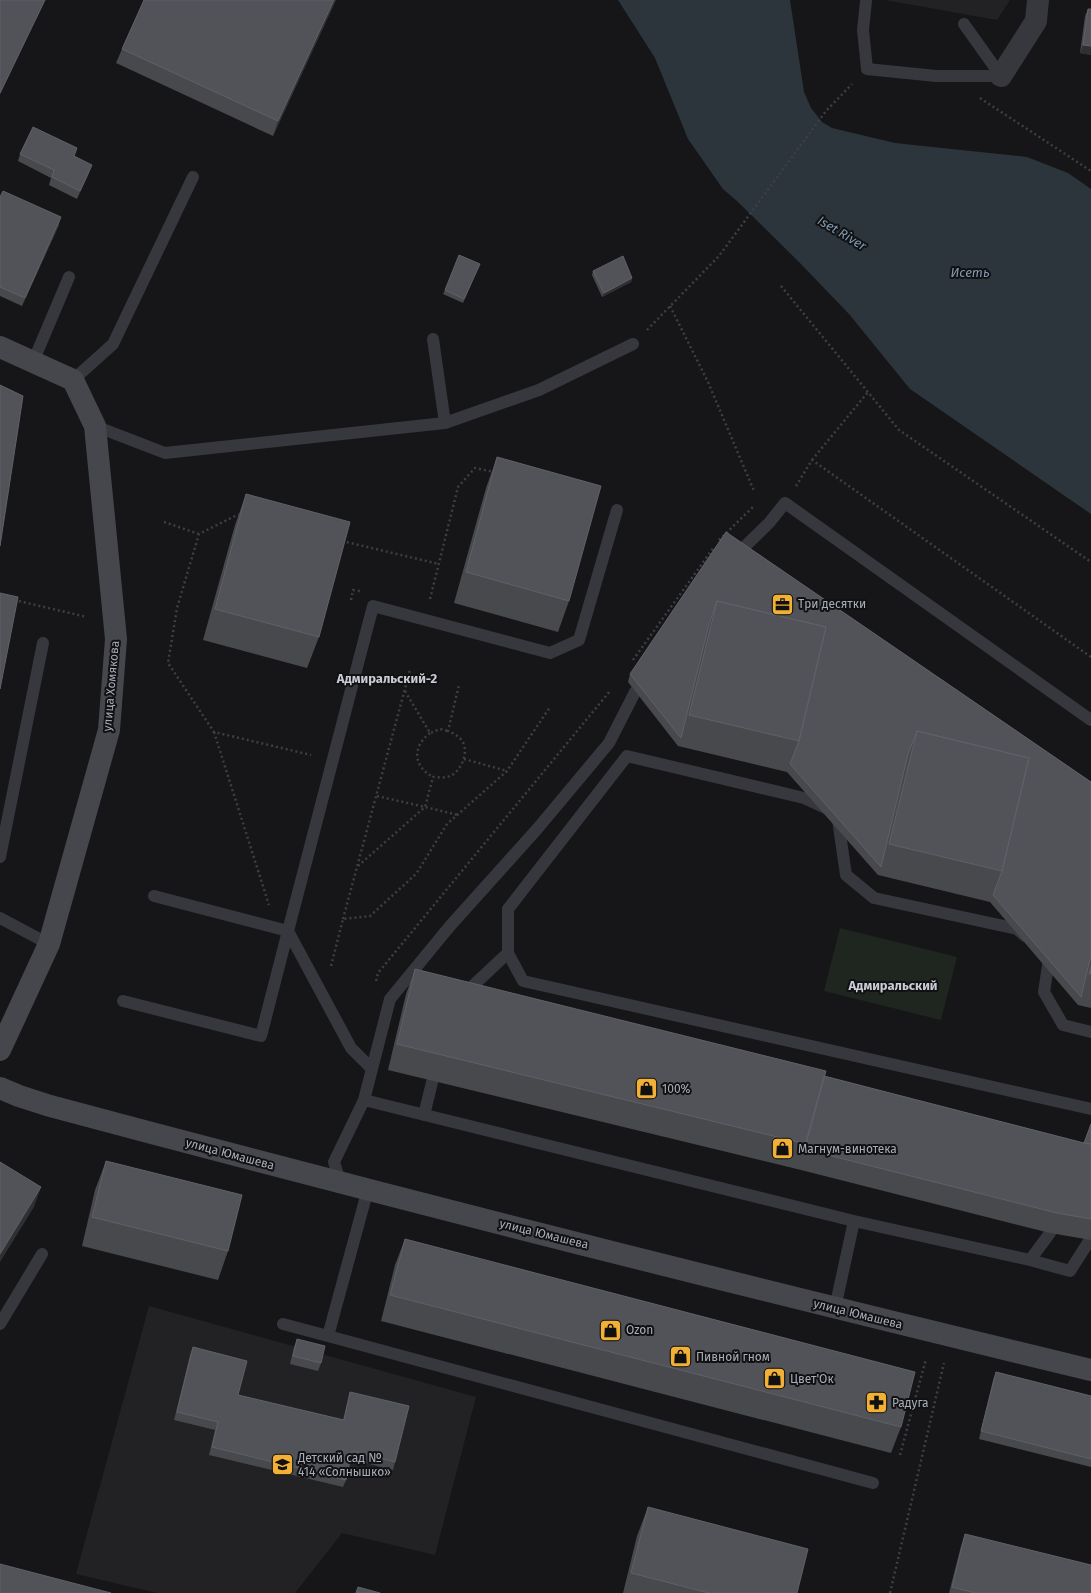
<svg xmlns="http://www.w3.org/2000/svg" width="1091" height="1593" font-family="'Fira Sans',sans-serif">
<rect width="100%" height="100%" fill="#161618"/>
<path fill="#222225" d="M 885,0 L 1010,0 L 997,20 Z
M 149,1306 L 476,1397 L 435,1555 L 342,1533 L 295,1593 L 157,1593 L 76,1574 Z"/>
<path fill="#1e261f" d="M 840,928 L 957,957 L 941,1020 L 824,991 Z"/>
<path fill="#2c353c" d="M 618,0 L 790,0 L 804,92 L 811,108 L 822,122 L 832,128 L 895,143 L 1027,157 L 1068,173 L 1091,189 L 1091,514 L 910,389 L 849,314 L 799,262 L 737,201 L 723,189 L 688,139 L 655,58 Z"/>
<g fill="none" stroke-linecap="round" stroke-linejoin="round">
<path stroke="#3d3f44" stroke-width="2.5" stroke-dasharray="2 3" stroke-linecap="butt" d="M 980,98 L 1091,171
M 781,286 L 899,430 L 1091,562
M 670,306 L 708,382 L 754,491
M 647,330 L 719,256 L 826,111 L 852,84
M 812,460 L 868,392
M 796,486 L 812,460 L 1091,657
M 240,515 L 237,515 L 199,534 L 177,608 L 168,663 L 214,732 L 311,755
M 164,522 L 199,534
M 719,540 L 753,507
M 342,541 L 439,564
M 430,599 L 458,487 L 475,468 L 494,472
M 14,600 L 87,617
M 351,600 L 353,590 L 360,591
M 633,660 L 714,547
M 405,691 L 430,733 L 440,729 L 448,731
M 214,732 L 269,905
M 430,733 C 412,747 413,766 433,777
M 464,759 L 507,771
M 377,796 L 425,807 L 433,777 C 437,777 442,778 446,777 C 458,776 468,757 464,745 C 462,738 455,734 448,731 L 459,685
M 358,866 L 425,807 L 458,815
M 343,919 L 410,670
M 331,966 L 343,919 L 370,916 L 416,874 L 447,824 L 507,771 L 550,707
M 376,981 L 378,973 L 610,691
M 900,1455 L 926,1359
M 890,1593 L 944,1363"/>
<path stroke="#37383d" stroke-width="12" d="M 866,1 L 863,30 L 867,69 L 936,76 L 1001,76 L 964,24
M 433,339 L 445,423
M 33,362 L 69,277
M 73,380 L 113,344 L 193,177
M 95,426 L 165,453 L 445,423 L 539,390 L 633,344
M 734,557 L 769,523 L 785,503 L 1091,720
M 0,857 L 43,643
M 0,918 L 49,944
M 1025,936 L 1017,929 L 874,898 L 846,875 L 837,813 L 804,798 L 627,756 L 508,909 L 508,953 L 523,981 L 1091,1109
M 1045,956 L 1049,959 L 1044,992 L 1063,1025 L 1091,1032
M 463,995 L 508,953
M 123,1001 L 261,1036 L 288,931 L 154,896
M 372,1069 L 351,1048 L 288,931 L 373,606 L 550,653 L 579,640 L 617,510
M 364,1100 L 854,1221 L 1030,1260 L 1050,1233
M 424,1115 L 436,1066
M 341,1184 L 334,1162 L 364,1100 L 390,999 L 450,926 L 538,828 L 609,743 L 635,692 L 645,678
M 368,1189 L 328,1336 L 873,1483
M 1030,1260 L 1070,1271 L 1091,1238
M 835,1308 L 854,1221
M 0,1324 L 42,1254
M 283,1324 L 328,1336"/>
<path stroke="#37383d" stroke-width="22" d="M 1001,76 L 1036,21 L 1038,0"/>
<path stroke="#45474d" stroke-width="22" d="M 0,347 L 73,380 L 95,426 L 116,639 L 109,730 L 49,944 L 0,1050
M 0,1088 L 19,1096 L 47,1105 C 394,1198 742,1286 1091,1370"/>
</g>
<path fill="#47494d" d="M 144,0 L 336,0 L 273,136 L 116,63 L 122,49 Z
M 1088,9 L 1091,9 L 1091,55 L 1080,53 L 1085,16 Z
M 20,154 L 74,156 L 89,173 L 77,199 L 49,185 L 51,178 L 18,161 Z
M 0,197 L 59,225 L 22,306 L 0,296 Z
M 480,264 L 463,303 L 443,294 L 445,290 Z
M 593,271 L 632,278 L 631,282 L 602,297 L 592,275 Z
M 497,457 L 569,601 L 558,632 L 454,603 L 486,488 Z
M 246,494 L 319,637 L 307,668 L 203,640 L 235,525 Z
M 726,532 L 1091,782 L 1091,1008 L 1078,1005 L 990,902 L 878,875 L 787,772 L 678,746 L 628,682 L 630,674 Z
M 415,969 L 824,1076 L 1084,1143 L 1091,1124 L 1091,1240 L 1050,1233 L 797,1169 L 388,1070 L 406,994 Z
M 106,1161 L 228,1251 L 218,1280 L 82,1246 L 95,1190 Z
M 405,1239 L 901,1427 L 891,1453 L 381,1321 L 395,1265 Z
M 297,1339 L 321,1363 L 318,1371 L 290,1364 L 294,1347 Z
M 193,1347 L 238,1395 L 343,1420 L 350,1392 L 395,1462 L 393,1470 L 350,1459 L 346,1480 L 343,1487 L 209,1455 L 215,1430 L 174,1420 L 190,1355 Z
M 996,1372 L 1091,1396 L 1091,1467 L 979,1439 L 993,1380 Z
M 648,1507 L 797,1593 L 623,1593 L 637,1536 Z
M 965,1534 L 1091,1593 L 949,1593 L 961,1546 Z"/>
<path fill="#2f3033" d="M 45,0 L 0,95 L 0,93 Z
M 334,0 L 336,0 L 273,136 L 278,121 Z
M 1083,45 L 1091,46 L 1091,55 L 1080,53 Z
M 92,165 L 89,173 L 77,199 L 80,191 Z
M 61,217 L 59,225 L 22,306 L 25,298 Z
M 632,278 L 631,282 L 602,297 L 604,293 Z
M 41,1187 L 34,1207 L 0,1262 L 0,1254 Z"/>
<path fill="#525359" stroke="#5f6168" d="M 0,0 L 45,0 L 0,93 Z
M 144,0 L 334,0 L 278,121 L 122,49 Z
M 1088,9 L 1091,9 L 1091,46 L 1083,45 Z
M 33,127 L 77,148 L 74,156 L 92,165 L 80,191 L 52,177 L 54,170 L 20,154 Z
M 3,191 L 61,217 L 25,298 L 0,287 L 0,197 Z
M 459,255 L 480,264 L 464,299 L 445,290 Z
M 623,256 L 632,278 L 604,293 L 593,271 Z
M 0,385 L 23,396 L 0,546 Z
M 497,457 L 601,486 L 569,601 L 466,572 Z
M 246,494 L 350,522 L 319,637 L 215,609 Z
M 726,532 L 1091,782 L 1091,955 L 1081,997 L 993,895 L 1002,871 L 1029,758 L 917,731 L 908,754 L 881,867 L 790,764 L 799,741 L 826,627 L 717,601 L 709,624 L 681,738 L 630,674 Z
M 0,593 L 18,597 L 0,689 Z
M 717,601 L 826,627 L 799,741 L 689,715 Z
M 917,731 L 1029,758 L 1002,871 L 889,844 Z
M 1091,967 L 1091,974 L 1089,974 Z
M 415,969 L 826,1071 L 806,1144 L 397,1044 Z
M 824,1076 L 1084,1143 L 1091,1144 L 1091,1219 L 1057,1213 L 804,1149 Z
M 1091,1124 L 1091,1144 L 1084,1143 Z
M 106,1161 L 242,1195 L 228,1251 L 92,1217 Z
M 0,1162 L 41,1187 L 0,1254 Z
M 405,1239 L 915,1372 L 901,1427 L 390,1295 Z
M 297,1339 L 325,1346 L 321,1363 L 293,1356 Z
M 193,1347 L 247,1361 L 238,1395 L 344,1420 L 350,1392 L 409,1406 L 395,1462 L 352,1451 L 346,1480 L 212,1447 L 218,1422 L 177,1412 Z
M 996,1372 L 1091,1396 L 1091,1459 L 981,1431 Z
M 648,1507 L 808,1549 L 797,1593 L 709,1593 L 631,1573 Z
M 965,1534 L 1091,1565 L 1091,1593 L 975,1593 L 952,1587 Z
M 0,1564 L 111,1593 L 0,1593 Z
M 358,1587 L 380,1593 L 356,1593 Z"/>
<defs>
<symbol id="office-square" viewBox="-11 -11 22 22"><rect x="-9" y="-9" width="18" height="18" rx="4" fill="#f2b134" stroke="#111113"/><path d="M-6-3h4V-5.5h4V-3h4V5H-6ZM-1-4.5V-3h2v-1.5ZM-6 0V1H6V0Z" fill="#111"/></symbol>
<symbol id="shop-square" viewBox="-11 -11 22 22"><rect x="-9" y="-9" width="18" height="18" rx="4" fill="#f2b134" stroke="#111113"/><path d="M-5-2.5h2.3a2.7 3.5 0 0 1 5.4 0H5L5.5 6h-11ZM-1.5-2.5h3a1.5 2.3 0 0 0-3 0Z" fill="#111"/></symbol>
<symbol id="pharmacy-square" viewBox="-11 -11 22 22"><rect x="-9" y="-9" width="18" height="18" rx="4" fill="#f2b134" stroke="#111113"/><path d="M-2-6h4v4h4v4h-4v4h-4v-4h-4v-4h4Z" fill="#111"/></symbol>
<symbol id="school-square" viewBox="-11 -11 22 22"><rect x="-9" y="-9" width="18" height="18" rx="4" fill="#f2b134" stroke="#111113"/><path d="M0-5L7-2L0 1L-7-2ZM-4 1L0 2.5L4 1V4Q0 6-4 4Z" fill="#111"/></symbol>
</defs>
<g fill-rule="evenodd">
<use href="#office-square" x="770" y="592" width="25" height="25"/>
<use href="#shop-square" x="634" y="1076" width="25" height="25"/>
<use href="#shop-square" x="770" y="1136" width="25" height="25"/>
<use href="#shop-square" x="598" y="1318" width="25" height="25"/>
<use href="#shop-square" x="668" y="1344" width="25" height="25"/>
<use href="#shop-square" x="762" y="1366" width="25" height="25"/>
<use href="#pharmacy-square" x="864" y="1390" width="25" height="25"/>
<use href="#school-square" x="270" y="1452" width="25" height="25"/>
</g>
<g text-anchor="middle" dominant-baseline="central" stroke-width="4" stroke-linejoin="round" paint-order="stroke">
<g font-size="12" fill="#a8adb8" stroke="#111113" text-anchor="start">
<text x="798" y="604">Три десятки</text>
<text x="662" y="1089">100%</text>
<text x="798" y="1149">Магнум-винотека</text>
<text x="626" y="1330">Ozon</text>
<text x="696" y="1357">Пивной гном</text>
<text x="790" y="1379">Цвет'Ок</text>
<text x="892" y="1403">Радуга</text>
<text x="298" y="1458">Детский сад №<tspan x="298" dy="14">414 «Солнышко»</tspan></text>
</g>
<g font-size="12" fill="#a8adb8" stroke="#111113">
<text transform="translate(111 686) rotate(-85)">улица Хомякова</text>
<text transform="translate(230 1154) rotate(15)">улица Юмашева</text>
<text transform="translate(544 1234) rotate(14)">улица Юмашева</text>
<text transform="translate(858 1314) rotate(14)">улица Юмашева</text>
</g>
<g font-size="13" font-style="italic" fill="#7f9bb3" stroke="#111113">
<text transform="translate(842 233) rotate(31)">Iset River</text>
<text x="970" y="272">Исеть</text>
</g>
<g font-size="13" font-weight="bold" fill="#c9ccd4" stroke="#111113">
<text x="387" y="678">Адмиральский-2</text>
<text x="893" y="985">Адмиральский</text>
</g>
</g>
</svg>
